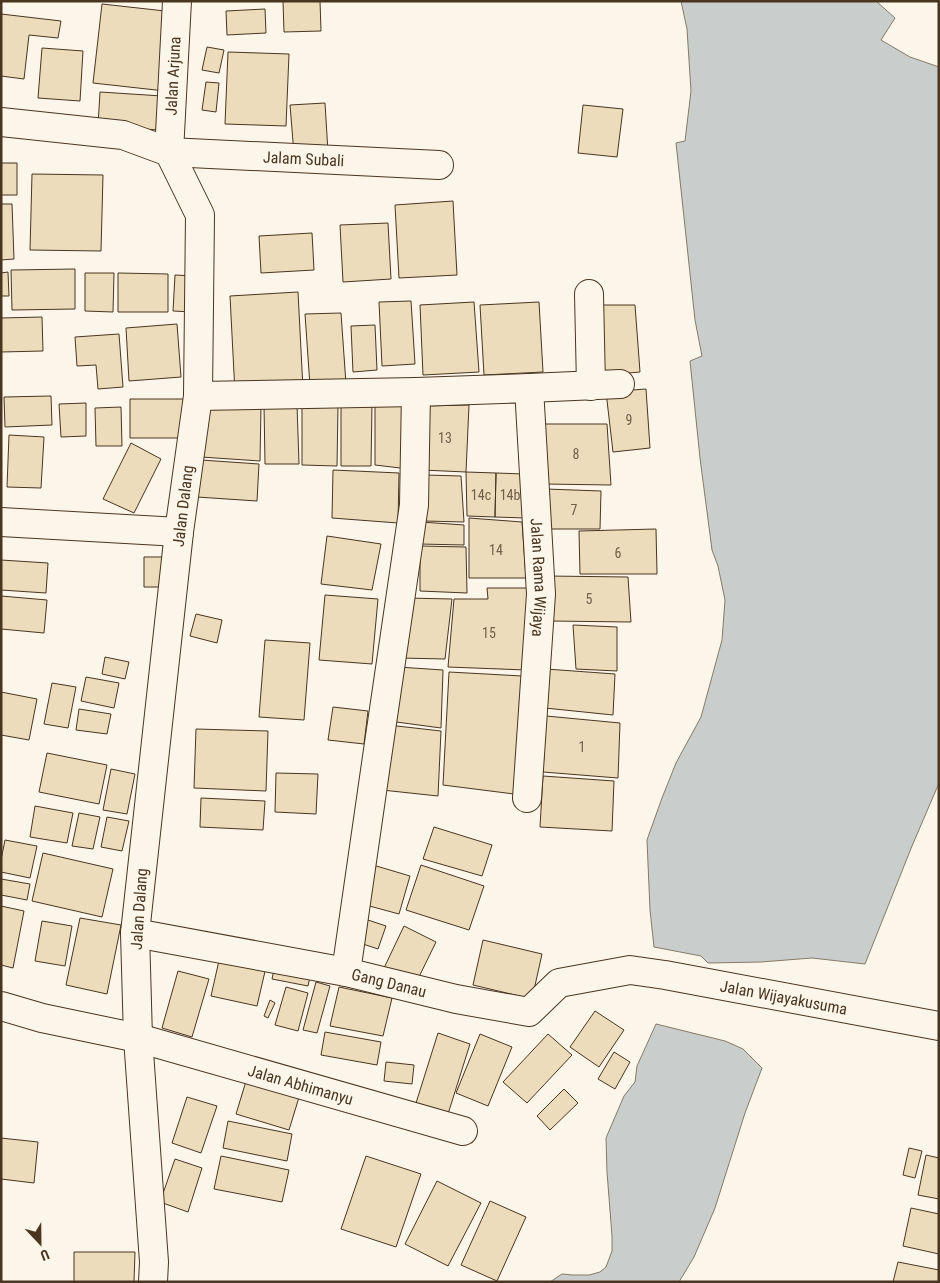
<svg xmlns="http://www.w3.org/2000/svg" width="940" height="1283" font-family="'Roboto Condensed',sans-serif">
<rect width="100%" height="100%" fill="#fbf6e9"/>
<path fill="#c9cecd" stroke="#887966" d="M 681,1 L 876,1 L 895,18 L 881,40 L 910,57 L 939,67 L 939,783 L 912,846 L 865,964 L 812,958 L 761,962 L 708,963 L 701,956 L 654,947 L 650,910 L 647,840 L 662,798 L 676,763 L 701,717 L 722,640 L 725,600 L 718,566 L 712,550 L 700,458 L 690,361 L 702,356 L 695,320 L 676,143 L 685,141 L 691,91 L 687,29 Z
M 656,1024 L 725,1041 L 743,1049 L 762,1068 L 745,1113 L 715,1208 L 694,1257 L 679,1282 L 550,1282 L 562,1274 L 573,1275 L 589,1275 L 600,1272 L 606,1267 L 612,1251 L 612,1236 L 607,1172 L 606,1138 L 624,1096 L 635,1082 L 637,1066 Z"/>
<path fill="#ecdcbc" stroke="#4a3520" d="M 283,1 L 320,1 L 321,31 L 284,32 Z
M 102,4 L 174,12 L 165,91 L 93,83 Z
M 265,9 L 266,33 L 227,35 L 226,11 Z
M 1,14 L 61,21 L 58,38 L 29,35 L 24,79 L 1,76 Z
M 207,47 L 224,50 L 219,73 L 202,70 Z
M 42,48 L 83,51 L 80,101 L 38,98 Z
M 228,52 L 289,54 L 286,126 L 225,124 Z
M 206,82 L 219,83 L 216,112 L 202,110 Z
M 100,92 L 162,96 L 159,130 L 98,126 Z
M 325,103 L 328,152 L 294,154 L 290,105 Z
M 583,105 L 623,109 L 617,157 L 578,153 Z
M 1,163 L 17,163 L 17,195 L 1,195 Z
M 32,174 L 103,175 L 101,251 L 30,250 Z
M 453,201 L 457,275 L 399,278 L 395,205 Z
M 1,204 L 12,204 L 14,259 L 1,260 Z
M 388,223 L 391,279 L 343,282 L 340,225 Z
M 312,233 L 314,270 L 261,273 L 259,236 Z
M 75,269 L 75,309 L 12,310 L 11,270 Z
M 8,272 L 9,296 L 1,296 L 1,273 Z
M 85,273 L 114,273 L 113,312 L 85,311 Z
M 118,273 L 168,274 L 168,312 L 118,312 Z
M 175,275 L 194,276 L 192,312 L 173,311 Z
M 298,292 L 303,389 L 235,393 L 230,296 Z
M 411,301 L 415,364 L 382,366 L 379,302 Z
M 474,302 L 479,372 L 423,375 L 420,305 Z
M 539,302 L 543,372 L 484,375 L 480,305 Z
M 599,305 L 635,305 L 640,372 L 605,375 Z
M 341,313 L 346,384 L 310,386 L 305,314 Z
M 42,317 L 43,351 L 1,352 L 1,318 Z
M 177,324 L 181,377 L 129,381 L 126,328 Z
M 375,325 L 377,370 L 353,372 L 351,326 Z
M 119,334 L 123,387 L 98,389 L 96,365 L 77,366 L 75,337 Z
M 646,389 L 650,448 L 613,452 L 606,392 Z
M 51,396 L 52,425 L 5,427 L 4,397 Z
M 130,399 L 185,399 L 185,438 L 130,438 Z
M 86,403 L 86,436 L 61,437 L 59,404 Z
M 302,403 L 338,405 L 337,466 L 302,465 Z
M 341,403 L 372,404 L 371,466 L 341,466 Z
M 375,403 L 410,406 L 409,469 L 375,465 Z
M 264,405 L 297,405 L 299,464 L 265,464 Z
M 469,405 L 466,472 L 422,470 L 423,406 Z
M 206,406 L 261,406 L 260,461 L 201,457 Z
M 121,407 L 122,446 L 96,446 L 95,408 Z
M 541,424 L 607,424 L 611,485 L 545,484 Z
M 9,435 L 44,437 L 41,488 L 7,487 Z
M 131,443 L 161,459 L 134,513 L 103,499 Z
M 201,460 L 259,464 L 257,501 L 197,497 Z
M 333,470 L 399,473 L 398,523 L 332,518 Z
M 466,472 L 496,473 L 495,517 L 467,516 Z
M 496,473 L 524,474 L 525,518 L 495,517 Z
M 425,475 L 461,476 L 464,522 L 424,521 Z
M 546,489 L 601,491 L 600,529 L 547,529 Z
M 469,518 L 522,522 L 526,578 L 469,578 Z
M 421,522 L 464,525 L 464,545 L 420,544 Z
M 656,529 L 657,574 L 580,574 L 579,531 Z
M 327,536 L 381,544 L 372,590 L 321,584 Z
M 420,546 L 466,547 L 467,593 L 420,591 Z
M 144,557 L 163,557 L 163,587 L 144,587 Z
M 1,560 L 48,563 L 46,593 L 1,590 Z
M 548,576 L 628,577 L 631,622 L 550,621 Z
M 487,588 L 531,588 L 526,670 L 448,667 L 454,599 L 488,599 Z
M 325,595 L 378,599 L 372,664 L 319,660 Z
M 1,596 L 47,600 L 44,633 L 1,629 Z
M 406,598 L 452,599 L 445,659 L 400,658 Z
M 196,614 L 222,620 L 217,643 L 190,636 Z
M 573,625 L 617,627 L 617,671 L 576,669 Z
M 265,640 L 310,643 L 304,720 L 259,717 Z
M 105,657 L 129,662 L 125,679 L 102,674 Z
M 398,667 L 443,670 L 441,728 L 389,721 Z
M 546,669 L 615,674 L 613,715 L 545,708 Z
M 449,672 L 522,676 L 514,794 L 443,785 Z
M 86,677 L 119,683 L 114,708 L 81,701 Z
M 52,683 L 76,687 L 68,728 L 44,724 Z
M 1,692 L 37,699 L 29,740 L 1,735 Z
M 333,707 L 368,711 L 364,744 L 328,740 Z
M 79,709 L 111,714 L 107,734 L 76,730 Z
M 546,716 L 620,723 L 618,778 L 543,772 Z
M 388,725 L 441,731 L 438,796 L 382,790 Z
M 196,729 L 268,731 L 266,791 L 194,788 Z
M 47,753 L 107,765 L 99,804 L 39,792 Z
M 111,769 L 135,774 L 127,814 L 103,810 Z
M 276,773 L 318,774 L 316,814 L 275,812 Z
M 543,776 L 614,781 L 612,831 L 540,827 Z
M 201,798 L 265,801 L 263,830 L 200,827 Z
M 35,806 L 73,813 L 67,843 L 30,837 Z
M 79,813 L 100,817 L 93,849 L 72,846 Z
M 107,817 L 129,821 L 122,851 L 101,847 Z
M 434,827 L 492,845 L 482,876 L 423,859 Z
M 5,840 L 37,846 L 30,878 L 1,872 L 1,860 Z
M 43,853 L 113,869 L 102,917 L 32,901 Z
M 373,865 L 410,876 L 399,914 L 362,904 Z
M 421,865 L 484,886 L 469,930 L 406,910 Z
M 1,879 L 30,884 L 27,900 L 1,895 Z
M 1,906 L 24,911 L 13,968 L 1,965 Z
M 80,918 L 121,925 L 107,994 L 66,985 Z
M 365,919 L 386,926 L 378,949 L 357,942 Z
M 42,921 L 72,926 L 65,966 L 35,961 Z
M 404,926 L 436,942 L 416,983 L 384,968 Z
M 483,940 L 542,954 L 532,999 L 473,985 Z
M 220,956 L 266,967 L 257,1006 L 211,996 Z
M 275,965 L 311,972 L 308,986 L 272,979 Z
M 178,971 L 209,979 L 192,1037 L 162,1028 Z
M 316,982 L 330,986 L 317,1033 L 303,1030 Z
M 286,987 L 308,993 L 298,1031 L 275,1025 Z
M 339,987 L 392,998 L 383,1036 L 330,1026 Z
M 270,1000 L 275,1003 L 268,1018 L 264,1016 Z
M 595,1011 L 624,1030 L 599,1067 L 570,1047 Z
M 325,1032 L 381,1042 L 377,1065 L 321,1055 Z
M 438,1033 L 470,1044 L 448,1114 L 416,1103 Z
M 480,1034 L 512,1047 L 488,1106 L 456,1093 Z
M 548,1034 L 572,1055 L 527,1103 L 503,1082 Z
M 614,1052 L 630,1062 L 615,1089 L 598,1079 Z
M 386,1062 L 414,1065 L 412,1084 L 384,1081 Z
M 247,1078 L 300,1094 L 289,1130 L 236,1114 Z
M 564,1089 L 578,1103 L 550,1130 L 537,1116 Z
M 187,1097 L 217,1106 L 201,1153 L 172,1143 Z
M 228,1121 L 292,1134 L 287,1161 L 223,1148 Z
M 1,1138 L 38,1142 L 34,1183 L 1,1179 Z
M 909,1148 L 922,1151 L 915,1178 L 903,1175 Z
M 926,1155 L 939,1158 L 939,1199 L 918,1195 Z
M 221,1156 L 289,1170 L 282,1202 L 214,1189 Z
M 366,1156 L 421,1174 L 396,1247 L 341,1229 Z
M 175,1159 L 202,1168 L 188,1212 L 160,1202 Z
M 437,1181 L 481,1203 L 448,1266 L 405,1244 Z
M 490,1201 L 526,1217 L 497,1281 L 461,1265 Z
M 911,1208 L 939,1214 L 939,1254 L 903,1246 Z
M 74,1252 L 135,1252 L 134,1282 L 74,1282 Z
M 898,1262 L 939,1270 L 939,1282 L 893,1282 Z"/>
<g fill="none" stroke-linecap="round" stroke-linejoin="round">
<defs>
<g id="street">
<path id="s1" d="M 177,1 L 169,152 L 439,165"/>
<path d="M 1,122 L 123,135 L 169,152 L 200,215 L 198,396 L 179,532 L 135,933 L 138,1038 L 154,1262 L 153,1282"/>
<path d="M 589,294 L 591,386"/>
<path d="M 529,388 L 620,384"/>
<path id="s2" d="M 198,396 L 416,392 L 529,388 L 541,594 L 527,798"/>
<path d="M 1,522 L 179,532"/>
<path id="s3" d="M 135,933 L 346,972 L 456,999 L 529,1012 L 559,983 L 630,970 L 665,975 L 939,1026"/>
<path d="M 346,972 L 377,757 L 414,505 L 416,392"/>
<path id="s4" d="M 1,1006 L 42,1018 L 138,1038 L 463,1131"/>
</g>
</defs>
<use href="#street" stroke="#4a3520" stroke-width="30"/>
<use href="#street" stroke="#fbf6e9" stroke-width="28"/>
</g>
<g text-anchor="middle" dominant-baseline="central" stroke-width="4" stroke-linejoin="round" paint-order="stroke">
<g font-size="14" fill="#725f47">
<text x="629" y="420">9</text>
<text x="445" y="438">13</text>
<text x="576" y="454">8</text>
<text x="481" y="495">14c</text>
<text x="510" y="495">14b</text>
<text x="574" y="510">7</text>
<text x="496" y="550">14</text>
<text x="618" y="553">6</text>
<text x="589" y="599">5</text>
<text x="489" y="633">15</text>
<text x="582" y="747">1</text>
</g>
<g font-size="16" fill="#4a3520" stroke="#fbf6e9">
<text transform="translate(173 76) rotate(-87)">Jalan Arjuna</text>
<text stroke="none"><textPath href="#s1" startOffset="286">Jalam Subali</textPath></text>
<text transform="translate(183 506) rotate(-83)">Jalan Dalang</text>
<text stroke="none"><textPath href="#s2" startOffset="521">Jalan Rama Wijaya</textPath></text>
<text transform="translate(139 909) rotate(-86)">Jalan Dalang</text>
<text stroke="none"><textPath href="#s3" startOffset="259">Gang Danau</textPath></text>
<text stroke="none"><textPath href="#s3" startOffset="672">Jalan Wijayakusuma</textPath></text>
<text stroke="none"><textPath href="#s4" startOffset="310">Jalan Abhimanyu</textPath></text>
</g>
</g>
<rect width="940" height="1283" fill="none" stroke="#4a3520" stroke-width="5"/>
<g transform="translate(40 1243) rotate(158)" stroke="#fbf6e9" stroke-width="4" paint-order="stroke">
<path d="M0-4L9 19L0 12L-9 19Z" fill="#4a3520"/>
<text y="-8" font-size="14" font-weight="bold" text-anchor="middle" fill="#4a3520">U</text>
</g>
</svg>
